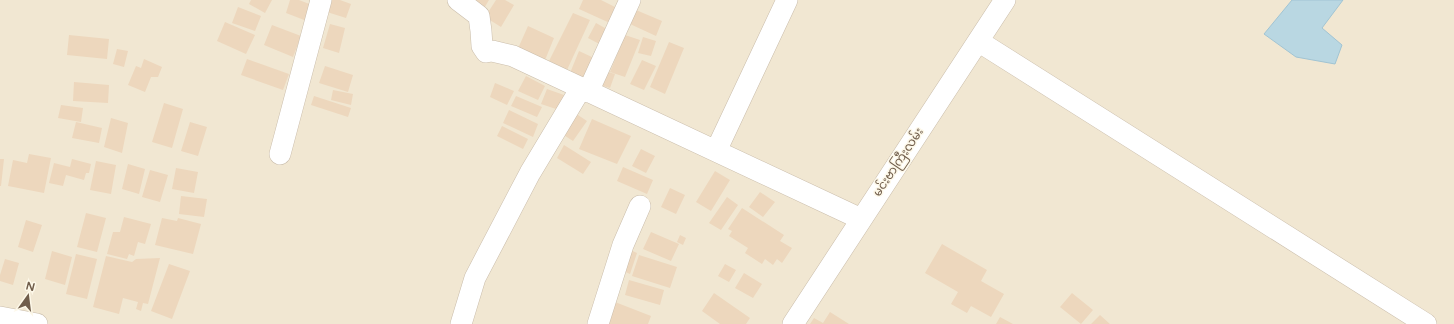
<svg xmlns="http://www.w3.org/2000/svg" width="1454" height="324" font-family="'Varela Round','Noto Sans Myanmar',sans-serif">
<rect width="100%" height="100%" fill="#faf4e3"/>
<path fill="#f1e7d2" d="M 0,0 L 1454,0 L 1454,324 L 0,324 Z"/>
<path fill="#b9d7e2" stroke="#a1c4d3" d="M 1292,0 L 1343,0 L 1322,28 L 1342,45 L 1335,64 L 1296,57 L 1264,34 Z"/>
<path fill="#edd7bd" d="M 251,0 L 272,0 L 265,13 L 249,4 Z
M 290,0 L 299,0 L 317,7 L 312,23 L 286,13 Z
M 331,0 L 340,0 L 351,4 L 346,18 L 327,12 Z
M 467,0 L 489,0 L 483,10 Z
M 496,0 L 505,0 L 514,5 L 501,27 L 485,17 Z
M 583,0 L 601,0 L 619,9 L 612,24 L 579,9 Z
M 238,7 L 261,16 L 255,31 L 232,23 Z
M 636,10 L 662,21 L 656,36 L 630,24 Z
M 573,13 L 590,20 L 567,70 L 549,61 Z
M 225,22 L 255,35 L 246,54 L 217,41 Z
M 596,23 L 612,32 L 603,46 L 588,38 Z
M 330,24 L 345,28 L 339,53 L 323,48 Z
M 272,25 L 301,36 L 293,57 L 264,45 Z
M 528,26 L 554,38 L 543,65 L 516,53 Z
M 69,35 L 109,39 L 107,59 L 67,55 Z
M 625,35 L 640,40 L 625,77 L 610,72 Z
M 643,37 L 656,41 L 651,56 L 638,53 Z
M 669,42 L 684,48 L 665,94 L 650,87 Z
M 117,49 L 128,51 L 124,67 L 113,64 Z
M 579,51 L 594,58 L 586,79 L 570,73 Z
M 144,59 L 162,67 L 158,77 L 151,77 L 145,92 L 128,85 L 136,66 L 141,68 Z
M 247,59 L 289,74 L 283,90 L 241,75 Z
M 642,60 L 656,66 L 644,90 L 630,84 Z
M 325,66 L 353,75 L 348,92 L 319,83 Z
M 602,70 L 615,74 L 610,88 L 597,84 Z
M 526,76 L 545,86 L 538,100 L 518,91 Z
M 74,82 L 109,85 L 108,103 L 73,101 Z
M 495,83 L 514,91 L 507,105 L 490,97 Z
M 547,89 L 564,95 L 559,110 L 541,104 Z
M 333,90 L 353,94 L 351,105 L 331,100 Z
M 314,96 L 351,108 L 348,117 L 311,105 Z
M 516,96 L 542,107 L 537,117 L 511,106 Z
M 164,103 L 183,109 L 172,148 L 152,142 Z
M 61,105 L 83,108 L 81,122 L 58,118 Z
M 509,110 L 538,124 L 533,137 L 503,123 Z
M 572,111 L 587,121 L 573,141 L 559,132 Z
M 111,118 L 128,123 L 122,153 L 104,147 Z
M 592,119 L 631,136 L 617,164 L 579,149 Z
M 76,122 L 102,128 L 99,143 L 72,138 Z
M 190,122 L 207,127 L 198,156 L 181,151 Z
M 502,126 L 528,139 L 523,149 L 497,136 Z
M 564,145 L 591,162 L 583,174 L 557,158 Z
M 641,149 L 655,156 L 646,173 L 632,166 Z
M 29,154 L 51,158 L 44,193 L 8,186 L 13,160 L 27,163 Z
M 0,159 L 4,159 L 1,186 L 0,186 Z
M 72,159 L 91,164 L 89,173 L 86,173 L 84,180 L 66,175 L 63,186 L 49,183 L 54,163 L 70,167 Z
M 96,161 L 116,165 L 111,194 L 90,190 Z
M 128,164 L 145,169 L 139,194 L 122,189 Z
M 623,167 L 653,180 L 647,194 L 617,181 Z
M 176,168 L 198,172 L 194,193 L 172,189 Z
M 150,170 L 168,175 L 160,202 L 142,197 Z
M 715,171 L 730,180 L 711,211 L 696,202 Z
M 670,188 L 685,195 L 676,214 L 661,207 Z
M 760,192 L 775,202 L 763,217 L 749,207 Z
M 181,196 L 207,199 L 204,217 L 179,214 Z
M 727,197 L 738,205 L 721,230 L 709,223 Z
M 742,208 L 784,235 L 780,241 L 792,248 L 782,263 L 777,259 L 773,265 L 765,259 L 762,264 L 745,253 L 748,248 L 729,236 L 732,231 L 728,229 Z
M 86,213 L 106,218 L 97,252 L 77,247 Z
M 124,217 L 151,224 L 145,244 L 138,242 L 134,256 L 129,254 L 127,259 L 107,254 L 113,232 L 120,232 Z
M 162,218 L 177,221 L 178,218 L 201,224 L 193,254 L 155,245 Z
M 26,220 L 42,225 L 33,252 L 18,247 Z
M 651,232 L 679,244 L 671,261 L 643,249 Z
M 680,235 L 686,238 L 683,245 L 677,242 Z
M 942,244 L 987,270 L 981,281 L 1004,294 L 991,317 L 971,306 L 967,313 L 951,304 L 958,292 L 925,273 Z
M 628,249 L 637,253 L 630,274 L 621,270 Z
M 52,251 L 72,257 L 65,285 L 45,279 Z
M 76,254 L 97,259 L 87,299 L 66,294 Z
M 639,255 L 677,267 L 670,288 L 632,276 Z
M 106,256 L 132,262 L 136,259 L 160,258 L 148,304 L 143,303 L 141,311 L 136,309 L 138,302 L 123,298 L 119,314 L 93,307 Z
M 5,259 L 19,263 L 13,285 L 0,281 L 0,275 Z
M 169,264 L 190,271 L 172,319 L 151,311 Z
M 725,264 L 736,270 L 729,282 L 718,276 Z
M 744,273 L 762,284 L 753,298 L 735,288 Z
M 629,280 L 664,290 L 660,305 L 625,295 Z
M 714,293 L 750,318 L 746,324 L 720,324 L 702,311 Z
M 1072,293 L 1093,310 L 1081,324 L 1060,307 Z
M 615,302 L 651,316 L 648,324 L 606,324 Z
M 830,312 L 849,324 L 810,324 L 814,318 L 823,323 Z
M 1100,315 L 1110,324 L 1091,324 Z
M 1000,317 L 1013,324 L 996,324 Z"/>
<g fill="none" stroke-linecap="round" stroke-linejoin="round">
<defs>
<path id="minor" d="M 458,0 L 479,16 L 481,31 L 482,46 L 486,52 L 492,51 L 513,56 L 861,219
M 978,41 L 1426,324
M 588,92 L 630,0
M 716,151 L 787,0
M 280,154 L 321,0
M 0,317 L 37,324
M 461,324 L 475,278 L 530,173 L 581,88
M 598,324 L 623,245 L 640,206
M 793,324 L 1005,0"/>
</defs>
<use href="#minor" stroke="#cabdab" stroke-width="22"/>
<use href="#minor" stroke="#fff" stroke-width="21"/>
</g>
<g text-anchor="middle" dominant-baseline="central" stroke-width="3" stroke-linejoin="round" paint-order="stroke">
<g font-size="12" fill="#705d4b" stroke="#fdf8e9">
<text transform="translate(898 162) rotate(-56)">မင်းဗာကြီးလမ်း</text>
</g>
</g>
<g transform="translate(28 296) rotate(14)" stroke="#fdf8e9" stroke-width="3" paint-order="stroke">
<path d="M0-3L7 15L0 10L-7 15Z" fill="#705d4b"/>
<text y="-6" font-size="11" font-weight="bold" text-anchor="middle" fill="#705d4b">N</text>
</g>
</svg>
